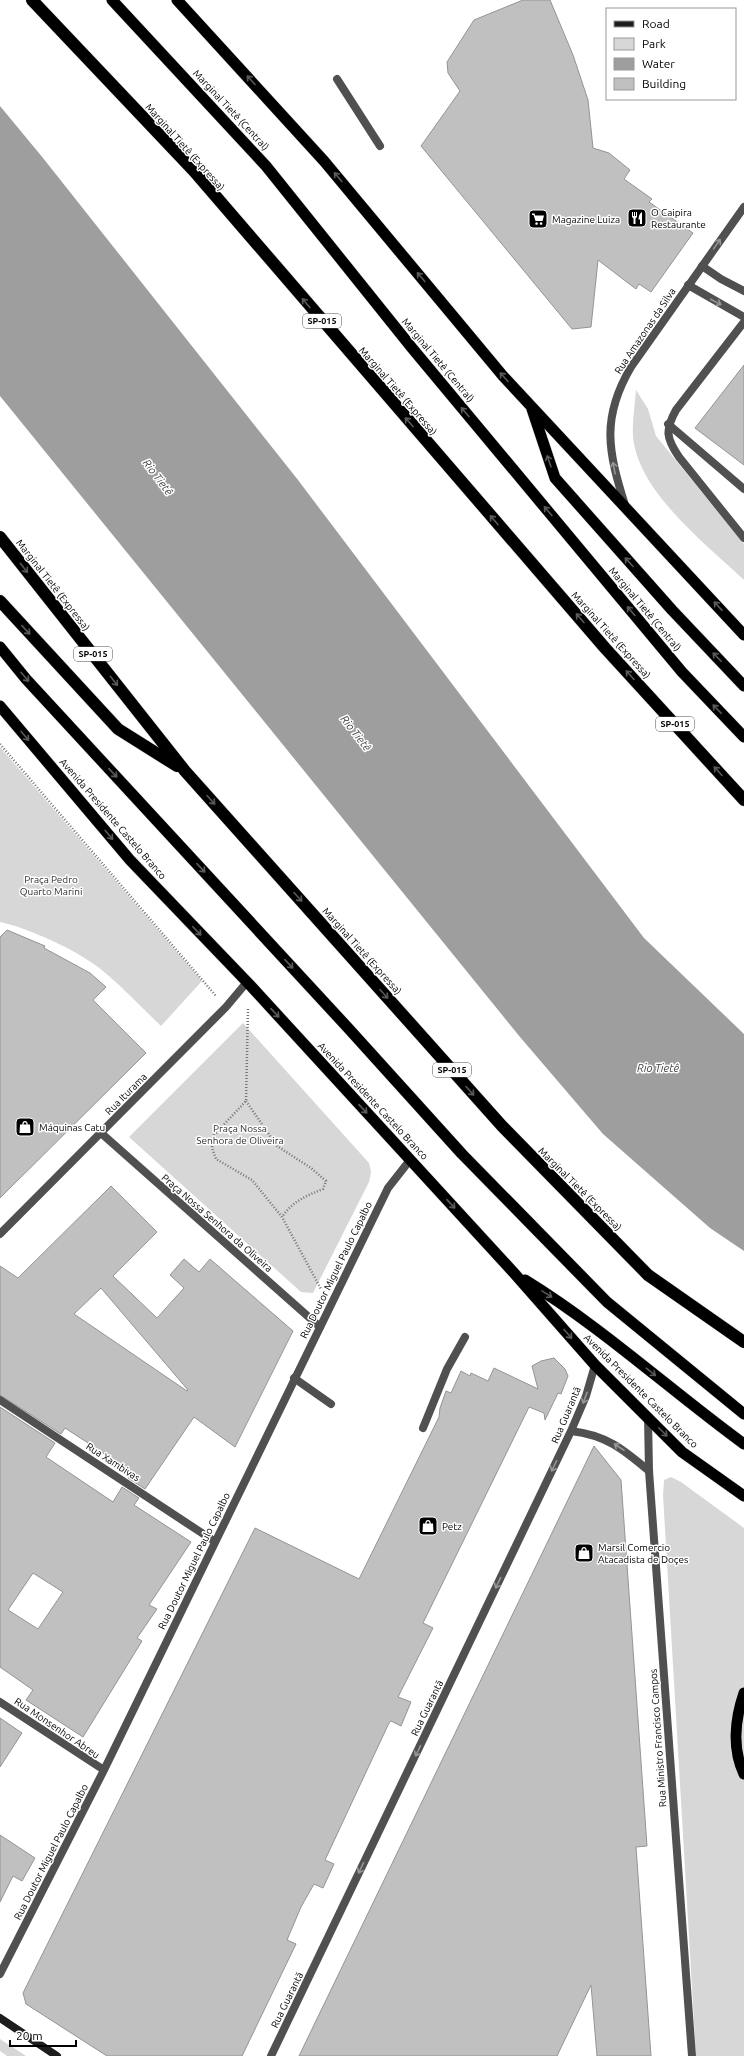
<svg xmlns="http://www.w3.org/2000/svg" width="744" height="2056" font-family="Ubuntu,sans-serif">
<rect width="100%" height="100%" fill="#fff"/>
<path fill="#d7d7d7" d="M 636,390 L 648,409 L 656,436 L 744,544 L 744,580 C 706,544 637,491 633,436 C 632,421 635,405 636,390 Z
M 0,747 L 202,981 L 161,1026 C 140,1006 120,984 98,967 C 76,950 26,927 0,922 Z
M 243,1023 L 369,1163 L 371,1172 L 369,1182 L 313,1293 L 301,1292 L 129,1137 Z
M 671,1477 L 681,1482 L 744,1528 L 744,2056 L 696,2056 L 663,1495 L 664,1480 Z
M 0,2039 L 26,2056 L 7,2056 L 0,2051 Z"/>
<path fill="#9e9e9e" d="M 0,106 L 43,158 L 298,480 L 644,938 L 744,1034 L 744,1251 L 710,1228 L 603,1134 L 520,1037 L 0,396 Z"/>
<path fill="#c0c0c0" stroke="#949494" fill-rule="evenodd" d="M 523,0 L 550,0 L 573,55 L 588,100 L 593,148 L 609,153 L 630,170 L 624,179 L 652,199 L 649,202 L 693,233 L 651,292 L 639,284 L 636,289 L 598,260 L 591,327 L 572,329 L 421,146 L 460,91 L 448,73 L 447,62 L 474,20 Z
M 744,365 L 744,465 L 695,428 Z
M 7,930 L 45,946 L 44,948 L 90,973 L 106,987 L 93,1000 L 146,1053 L 0,1198 L 0,937 Z
M 111,1186 L 157,1232 L 113,1276 L 157,1318 L 184,1288 L 170,1275 L 184,1259 L 199,1272 L 210,1259 L 293,1331 L 235,1447 L 194,1417 L 145,1489 L 128,1478 L 132,1472 L 85,1441 L 65,1428 L 61,1434 L 0,1395 L 0,1266 L 18,1278 ZM 101,1288 L 188,1390 L 187,1391 L 74,1314 Z
M 554,1358 L 565,1369 L 568,1376 L 561,1394 L 558,1393 L 545,1420 L 544,1413 L 529,1407 L 423,1623 L 433,1628 L 398,1697 L 411,1702 L 401,1726 L 391,1721 L 389,1723 L 325,1860 L 334,1864 L 323,1888 L 314,1884 L 301,1907 L 287,1940 L 296,1944 L 242,2056 L 107,2056 L 26,2004 L 23,1993 L 255,1528 L 359,1579 L 439,1417 L 440,1408 L 446,1391 L 451,1393 L 461,1371 L 470,1376 L 471,1373 L 488,1381 L 494,1368 L 538,1389 L 532,1366 L 541,1361 Z
M 0,1407 L 55,1443 L 46,1457 L 113,1502 L 122,1487 L 139,1498 L 134,1505 L 191,1542 L 149,1605 L 157,1609 L 137,1638 L 142,1641 L 83,1737 L 26,1700 L 33,1690 L 0,1667 ZM 33,1573 L 63,1592 L 38,1629 L 8,1610 Z
M 594,1446 L 621,1480 L 647,1846 L 636,1847 L 651,2056 L 597,2056 L 591,1985 L 557,2056 L 299,2056 Z
M 0,1718 L 22,1733 L 0,1767 Z
M 0,1835 L 35,1858 L 22,1881 L 13,1876 L 0,1902 Z"/>
<g fill="none" stroke-linecap="round" stroke-linejoin="round">
<defs>
<path id="trunk" d="M 112,0 L 266,166 L 412,348 L 682,672 L 744,737
M 177,0 L 324,161 L 503,376 L 744,635
M 532,409 L 555,478 L 672,610 L 744,686
M 0,647 L 26,679 L 349,1029 L 462,1154 L 607,1302 L 744,1414
M 0,706 L 130,860 L 249,984 L 514,1273 L 595,1365 L 682,1452 L 744,1496
M 525,1280 C 603,1328 670,1390 744,1444
M 744,1693 C 735,1719 732,1749 744,1774"/>
<path id="motorway" d="M 32,0 L 194,171 L 605,648 L 744,800
M 0,537 L 185,771 L 502,1126 L 648,1275 L 744,1342
M 0,601 L 118,729 L 177,766"/>
</defs>
<use href="#trunk" stroke="#dbdbdb" stroke-width="12"/>
<use href="#motorway" stroke="#dbdbdb" stroke-width="13"/>
<path stroke="#727272" stroke-width="2.5" stroke-dasharray="1 2" stroke-linecap="butt" d="M 0,744 L 216,996
M 248,1009 L 246,1101 L 214,1135 L 212,1148 L 216,1159 L 252,1180 L 282,1217 L 321,1289
M 246,1101 L 277,1146 L 311,1168 L 326,1181 L 323,1189 C 306,1196 293,1201 282,1217"/>
<path stroke="#505050" stroke-width="8" d="M 337,79 L 380,146
M 702,266 L 721,279 L 744,291
M 688,285 L 744,317
M 744,322 L 676,410 C 665,430 666,438 679,457 L 744,538
M 668,424 L 744,489
M 101,1133 L 320,1327
M 294,1378 L 331,1404
M 423,1428 L 447,1369 L 465,1337"/>
<path stroke="#505050" stroke-width="8" d="M 625,505 C 608,451 601,418 631,367 L 744,207
M 0,1234 L 226,1007 L 247,982
M 0,1400 L 214,1541
M 648,1418 L 649,1471 L 692,2056
M 0,1702 L 104,1770
M 0,1974 L 104,1770 L 388,1188 L 410,1160"/>
<path stroke="#505050" stroke-width="8" d="M 571,1431 C 606,1435 623,1449 649,1471
M 271,2056 L 571,1431 L 586,1396 L 595,1365"/>
<path stroke="#1d1d1d" stroke-width="8" d="M 0,2018 L 57,2056"/>
<use href="#trunk" stroke="#000" stroke-width="11"/>
<use href="#motorway" stroke="#000" stroke-width="12"/>
</g>
<defs><path id="oneway-shaft" d="M-6 0H5M1.5-3L5.5 0L1.5 3" fill="none" stroke-width="1.6" stroke-linecap="round" stroke-linejoin="round"/></defs>
<g stroke="#595959">
<use href="#oneway-shaft" transform="translate(251 80) rotate(-132)"/>
<use href="#oneway-shaft" transform="translate(338 177) rotate(-130)"/>
<use href="#oneway-shaft" transform="translate(421 277) rotate(-130)"/>
<use href="#oneway-shaft" transform="translate(306 303) rotate(-130)"/>
<use href="#oneway-shaft" transform="translate(504 377) rotate(-132)"/>
<use href="#oneway-shaft" transform="translate(465 412) rotate(-130)"/>
<use href="#oneway-shaft" transform="translate(409 422) rotate(-131)"/>
<use href="#oneway-shaft" transform="translate(549 461) rotate(-109)"/>
<use href="#oneway-shaft" transform="translate(548 511) rotate(-130)"/>
<use href="#oneway-shaft" transform="translate(494 520) rotate(-131)"/>
<use href="#oneway-shaft" transform="translate(629 562) rotate(-132)"/>
<use href="#oneway-shaft" transform="translate(24 568) rotate(52)"/>
<use href="#oneway-shaft" transform="translate(718 606) rotate(-133)"/>
<use href="#oneway-shaft" transform="translate(631 611) rotate(-130)"/>
<use href="#oneway-shaft" transform="translate(580 618) rotate(-131)"/>
<use href="#oneway-shaft" transform="translate(26 630) rotate(47)"/>
<use href="#oneway-shaft" transform="translate(717 657) rotate(-134)"/>
<use href="#oneway-shaft" transform="translate(630 675) rotate(-132)"/>
<use href="#oneway-shaft" transform="translate(25 677) rotate(49)"/>
<use href="#oneway-shaft" transform="translate(114 681) rotate(52)"/>
<use href="#oneway-shaft" transform="translate(717 709) rotate(-134)"/>
<use href="#oneway-shaft" transform="translate(25 736) rotate(50)"/>
<use href="#oneway-shaft" transform="translate(718 771) rotate(-132)"/>
<use href="#oneway-shaft" transform="translate(113 773) rotate(47)"/>
<use href="#oneway-shaft" transform="translate(211 800) rotate(48)"/>
<use href="#oneway-shaft" transform="translate(109 835) rotate(50)"/>
<use href="#oneway-shaft" transform="translate(201 868) rotate(47)"/>
<use href="#oneway-shaft" transform="translate(298 897) rotate(48)"/>
<use href="#oneway-shaft" transform="translate(197 931) rotate(46)"/>
<use href="#oneway-shaft" transform="translate(289 964) rotate(47)"/>
<use href="#oneway-shaft" transform="translate(384 994) rotate(48)"/>
<use href="#oneway-shaft" transform="translate(275 1013) rotate(47)"/>
<use href="#oneway-shaft" transform="translate(470 1091) rotate(48)"/>
<use href="#oneway-shaft" transform="translate(363 1109) rotate(47)"/>
<use href="#oneway-shaft" transform="translate(451 1204) rotate(47)"/>
<use href="#oneway-shaft" transform="translate(547 1294) rotate(32)"/>
<use href="#oneway-shaft" transform="translate(568 1334) rotate(49)"/>
<use href="#oneway-shaft" transform="translate(651 1372) rotate(39)"/>
<use href="#oneway-shaft" transform="translate(663 1432) rotate(45)"/>
</g>
<g stroke="#969696">
<use href="#oneway-shaft" transform="translate(717 244) rotate(-55)"/>
<use href="#oneway-shaft" transform="translate(716 302) rotate(28)"/>
<use href="#oneway-shaft" transform="translate(614 468) rotate(-101)"/>
<use href="#oneway-shaft" transform="translate(585 1398) rotate(110)"/>
<use href="#oneway-shaft" transform="translate(619 1447) rotate(-147)"/>
<use href="#oneway-shaft" transform="translate(554 1466) rotate(116)"/>
<use href="#oneway-shaft" transform="translate(498 1583) rotate(116)"/>
<use href="#oneway-shaft" transform="translate(418 1751) rotate(116)"/>
<use href="#oneway-shaft" transform="translate(361 1868) rotate(116)"/>
</g>
<defs>
<symbol id="restaurant-square" viewBox="-11 -11 22 22"><rect x="-9" y="-9" width="18" height="18" rx="4" fill="#000" stroke="#fff"/><path d="M-5-6h1v4h1v-4h1v4h1v-4h1v5L-1.5 .5V6h-2V.5L-5-1ZM5-6V6H3V1.5H1.5Q1.5-4 5-6Z" fill="#fff"/></symbol>
<symbol id="supermarket-square" viewBox="-11 -11 22 22"><rect x="-9" y="-9" width="18" height="18" rx="4" fill="#000" stroke="#fff"/><path d="M-6-5.5h2.5l.6 2H6L4.5 2H-2.5L-4.4-4H-6ZM-1.5 3.2a1.3 1.3 0 1 0 .1 0ZM3 3.2a1.3 1.3 0 1 0 .1 0Z" fill="#fff"/></symbol>
<symbol id="shop-square" viewBox="-11 -11 22 22"><rect x="-9" y="-9" width="18" height="18" rx="4" fill="#000" stroke="#fff"/><path d="M-5-2.5h2.3a2.7 3.5 0 0 1 5.4 0H5L5.5 6h-11ZM-1.5-2.5h3a1.5 2.3 0 0 0-3 0Z" fill="#fff"/></symbol>
</defs>
<g fill-rule="evenodd">
<use href="#restaurant-square" x="626" y="207" width="22" height="22"/>
<use href="#supermarket-square" x="527" y="208" width="22" height="22"/>
<use href="#shop-square" x="14" y="1116" width="22" height="22"/>
<use href="#shop-square" x="417" y="1515" width="22" height="22"/>
<use href="#shop-square" x="573" y="1542" width="22" height="22"/>
</g>
<g text-anchor="middle" dominant-baseline="central" stroke-width="3" stroke-linejoin="round" paint-order="stroke">
<g fill="#fff" stroke="#4c4c4c" stroke-width="1">
<rect x="303" y="314" width="38" height="14" rx="3"/>
<rect x="74" y="647" width="38" height="14" rx="3"/>
<rect x="656" y="717" width="38" height="14" rx="3"/>
<rect x="433" y="1063" width="38" height="14" rx="3"/>
</g>
<g font-size="9" font-weight="bold" fill="#000">
<text x="322" y="321">SP-015</text>
<text x="93" y="654">SP-015</text>
<text x="675" y="724">SP-015</text>
<text x="452" y="1070">SP-015</text>
</g>
<g font-size="10" fill="#000" stroke="#fff">
<text transform="translate(231 110) rotate(47)">Marginal Tietê (Central)</text>
<text transform="translate(185 147) rotate(48)">Marginal Tietê (Expressa)</text>
<text transform="translate(645 331) rotate(-56)">Rua Amazonas da Silva</text>
<text transform="translate(438 360) rotate(50)">Marginal Tietê (Central)</text>
<text transform="translate(398 391) rotate(49)">Marginal Tietê (Expressa)</text>
<text transform="translate(53 585) rotate(52)">Marginal Tietê (Expressa)</text>
<text transform="translate(645 609) rotate(50)">Marginal Tietê (Central)</text>
<text transform="translate(611 635) rotate(48)">Marginal Tietê (Expressa)</text>
<text transform="translate(113 819) rotate(49)">Avenida Presidente Castelo Branco</text>
<text transform="translate(362 951) rotate(48)">Marginal Tietê (Expressa)</text>
<text transform="translate(126 1094) rotate(-45)">Rua Iturama</text>
<text transform="translate(373 1101) rotate(47)">Avenida Presidente Castelo Branco</text>
<text transform="translate(580 1189) rotate(45)">Marginal Tietê (Expressa)</text>
<text transform="translate(217 1223) rotate(41)">Praça Nossa Senhora da Oliveira</text>
<text transform="translate(336 1270) rotate(-64)">Rua Doutor Miguel Paulo Capalbo</text>
<text transform="translate(641 1391) rotate(45)">Avenida Presidente Castelo Branco</text>
<text transform="translate(566 1415) rotate(-67)">Rua Guarantã</text>
<text transform="translate(113 1462) rotate(33)">Rua Xambivas</text>
<text transform="translate(194 1561) rotate(-64)">Rua Doutor Miguel Paulo Capalbo</text>
<text transform="translate(427 1708) rotate(-64)">Rua Guarantã</text>
<text transform="translate(57 1728) rotate(34)">Rua Monsenhor Abreu</text>
<text transform="translate(658 1738) rotate(-94)">Rua Ministro Francisco Campos</text>
<text transform="translate(51 1852) rotate(-63)">Rua Doutor Miguel Paulo Capalbo</text>
<text transform="translate(287 2000) rotate(-64)">Rua Guarantã</text>
</g>
<g font-size="10" fill="#000" stroke="#fff" text-anchor="start">
<text x="651" y="212">O Caipira<tspan x="651" dy="12">Restaurante</tspan></text>
<text x="552" y="219">Magazine Luiza</text>
<text x="39" y="1127">Máquinas Catu</text>
<text x="442" y="1526">Petz</text>
<text x="598" y="1547">Marsil Comercio<tspan x="598" dy="12">Atacadista de Doçes</tspan></text>
</g>
<g font-size="10" fill="#2e2e2e" stroke="#fff">
<text x="51" y="879">Praça Pedro<tspan x="51" dy="12">Quarto Marini</tspan></text>
<text x="240" y="1128">Praça Nossa<tspan x="240" dy="12">Senhora de Oliveira</tspan></text>
</g>
<g font-size="11" font-style="italic" fill="#3f3f3f" stroke="#fff">
<text transform="translate(158 477) rotate(53)">Rio Tietê</text>
<text transform="translate(356 733) rotate(52)">Rio Tietê</text>
<text x="658" y="1068">Rio Tietê</text>
</g>
</g>
<rect x="606" y="8" width="130" height="92" fill="#ffffff" stroke="#999999"/>
<rect x="614" y="21" width="20" height="6" fill="#1d1d1d" stroke="#999999"/>
<text x="642" y="28" font-size="12" fill="#000000">Road</text>
<rect x="614" y="38" width="20" height="12" fill="#d7d7d7" stroke="#999999"/>
<text x="642" y="48" font-size="12" fill="#000000">Park</text>
<rect x="614" y="58" width="20" height="12" fill="#9e9e9e" stroke="#999999"/>
<text x="642" y="68" font-size="12" fill="#000000">Water</text>
<rect x="614" y="78" width="20" height="12" fill="#c0c0c0" stroke="#999999"/>
<text x="642" y="88" font-size="12" fill="#000000">Building</text>
<path d="M10 2040v6h66v-6" fill="none" stroke="#000000" stroke-width="2"/>
<text x="16" y="2040" font-size="12" fill="#000000" stroke="#ffffff" stroke-width="3" paint-order="stroke">20 m</text>
</svg>
